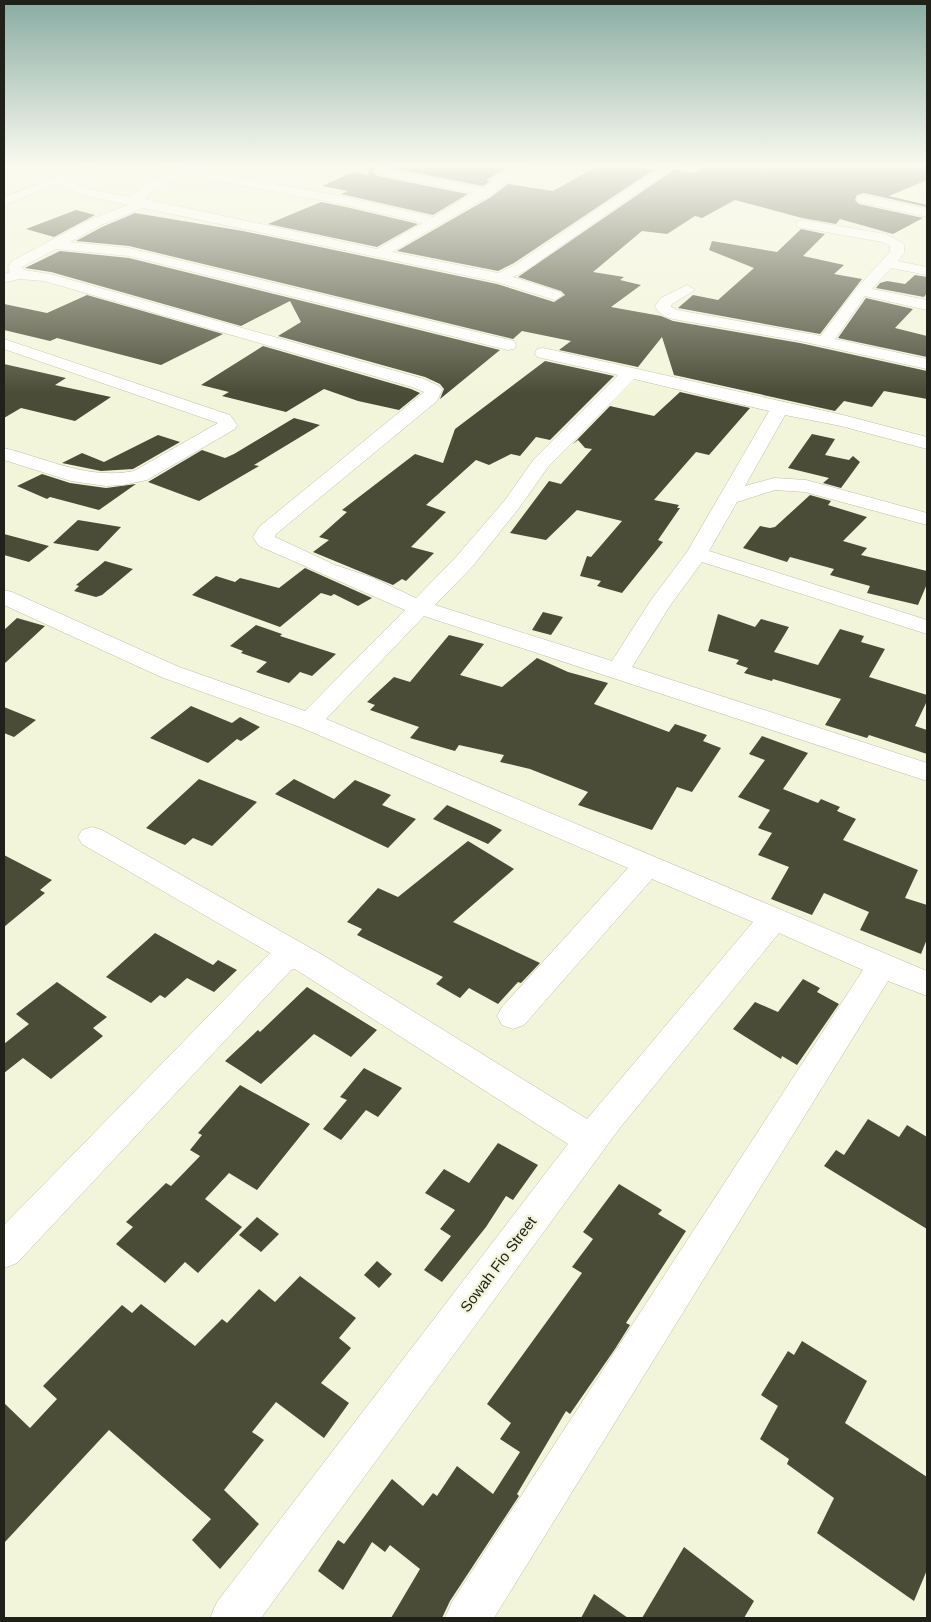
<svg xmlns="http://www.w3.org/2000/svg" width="931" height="1622" font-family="Arial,sans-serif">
<rect width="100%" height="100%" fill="#f3f5db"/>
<path fill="#4a4c37" d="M 369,167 L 375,167 L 373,172 L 377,176 L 468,194 L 433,215 L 341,194 L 348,191 L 322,186 L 353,172 L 368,175 Z
M 397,167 L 509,167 L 486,180 L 490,181 L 483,186 L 396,169 Z
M 596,167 L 637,167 L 653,170 L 514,263 L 498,271 L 397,251 L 491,197 L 508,184 L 553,191 Z
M 706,167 L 927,167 L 927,180 L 889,196 L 927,205 L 927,207 L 864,193 L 857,195 L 855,200 L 859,204 L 923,218 L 893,234 L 840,219 L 836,224 L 802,218 L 735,200 L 702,218 L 695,216 L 667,234 L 642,231 L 593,272 L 624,277 L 620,280 L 641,285 L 611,307 L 661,316 L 673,321 L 800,343 L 927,371 L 927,399 L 884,391 L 872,407 L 844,401 L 835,411 L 674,375 L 662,337 L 638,367 L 559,350 L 571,341 L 522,331 L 513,339 L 129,246 L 76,241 L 102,227 L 135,213 L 243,231 L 497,284 L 554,302 L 565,295 L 561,291 L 518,277 L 675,169 L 694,173 Z
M 321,202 L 346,207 L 418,224 L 377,247 L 268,224 Z
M 76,210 L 95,215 L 54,237 L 26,229 Z
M 801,229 L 825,234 L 803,256 L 844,265 L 834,274 L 862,279 L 820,334 L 678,308 L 693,295 L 718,300 L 754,268 L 709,250 L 712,241 L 777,252 Z
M 60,251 L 129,258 L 500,350 L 440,399 L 444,389 L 440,384 L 425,377 L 278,336 L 301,322 L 290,301 L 241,326 L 51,272 L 25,268 Z
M 915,275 L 927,277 L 927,293 L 924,297 L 876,288 L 880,283 L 887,281 L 905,284 Z
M 87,295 L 223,334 L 161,365 L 57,338 L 50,341 L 4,330 L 4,304 L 47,313 Z
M 866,298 L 913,309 L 895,328 L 927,336 L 927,357 L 838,338 Z
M 263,346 L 411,389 L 420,393 L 399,410 L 358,401 L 324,389 L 286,412 L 222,396 L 229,392 L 201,385 Z
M 545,361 L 614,376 L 550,440 L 536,437 L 520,456 L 511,454 L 489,465 L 476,460 L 426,505 L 446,512 L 411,547 L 434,553 L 406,581 L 402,579 L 393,585 L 313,552 L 329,540 L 319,537 L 347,512 L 342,510 L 415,454 L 443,463 L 455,429 Z
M 4,364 L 66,378 L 55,385 L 111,397 L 75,421 L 21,408 L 4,418 Z
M 680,392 L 750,408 L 709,455 L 696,452 L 654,500 L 679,505 L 677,508 L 680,508 L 658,540 L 663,542 L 622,593 L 597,586 L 601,581 L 580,576 L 587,556 L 591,557 L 622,521 L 577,510 L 546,540 L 510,533 L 549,481 L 561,484 L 592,449 L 585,448 L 578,440 L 573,444 L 610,406 L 654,416 Z
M 294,418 L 320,425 L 254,465 L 259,466 L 199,501 L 148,482 L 202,450 L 225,458 L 234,454 Z
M 812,434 L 835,439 L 825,455 L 849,460 L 853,456 L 860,462 L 841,488 L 823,483 L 829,478 L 788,468 Z
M 158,435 L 180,442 L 133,469 L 101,471 L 62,463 L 82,453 L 104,462 Z
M 42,474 L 70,483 L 106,488 L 136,484 L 99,510 L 50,497 L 47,499 L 17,486 Z
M 810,495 L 831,501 L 828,505 L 867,517 L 843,541 L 867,548 L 861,555 L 927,571 L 927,584 L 918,605 L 867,593 L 870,586 L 830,575 L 834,569 L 790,557 L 787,562 L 743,548 L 760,526 L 770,528 L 775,527 Z
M 78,520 L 121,527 L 98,551 L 53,543 Z
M 4,534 L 49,546 L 29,562 L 4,555 Z
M 105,561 L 133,569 L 102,595 L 96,597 L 74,591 L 79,586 L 76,585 Z
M 305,568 L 372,598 L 358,606 L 334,594 L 331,596 L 321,593 L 280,627 L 192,595 L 216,576 L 235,582 L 240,578 L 279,588 Z
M 543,612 L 563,617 L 551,635 L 532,630 Z
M 718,614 L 755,627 L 761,619 L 789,627 L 774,652 L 818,665 L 840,629 L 864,636 L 861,642 L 885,649 L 869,677 L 927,695 L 927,701 L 915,726 L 927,730 L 927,754 L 869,735 L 867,738 L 825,725 L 841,699 L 773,679 L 772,681 L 744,673 L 748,668 L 736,664 L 739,660 L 708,651 Z
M 17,618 L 45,626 L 4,664 L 4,630 Z
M 256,625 L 282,634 L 280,636 L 336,654 L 312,676 L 300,672 L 289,683 L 256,672 L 267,662 L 241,653 L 243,651 L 230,646 Z
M 449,635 L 484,644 L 460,675 L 502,687 L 537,658 L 568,672 L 608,683 L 594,704 L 669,732 L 675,724 L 707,735 L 703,741 L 721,748 L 692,792 L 677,787 L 652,830 L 578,805 L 588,792 L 530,769 L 500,762 L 504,755 L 459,745 L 455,751 L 410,738 L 419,727 L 370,710 L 375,705 L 367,702 L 394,677 L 410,682 Z
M 191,706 L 232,723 L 240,717 L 260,727 L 241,741 L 237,739 L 208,763 L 150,738 Z
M 4,707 L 36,720 L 14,737 L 4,733 Z
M 762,736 L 808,753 L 783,789 L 818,803 L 821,799 L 840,807 L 837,811 L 856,819 L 843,840 L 918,870 L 905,898 L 927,905 L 927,939 L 921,954 L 860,930 L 869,912 L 824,893 L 812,915 L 771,899 L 789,867 L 758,855 L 772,833 L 758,828 L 770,810 L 738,797 L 765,760 L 749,754 Z
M 199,779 L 257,802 L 212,846 L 193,838 L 185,845 L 146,828 Z
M 294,779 L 334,799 L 355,780 L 391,795 L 382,805 L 416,819 L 388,848 L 275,794 Z
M 447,805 L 490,824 L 502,830 L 488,844 L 433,819 Z
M 468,841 L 514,869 L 453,922 L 540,963 L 521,983 L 518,982 L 498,1004 L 469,988 L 460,998 L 436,984 L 443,977 L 357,935 L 362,929 L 347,922 L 378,888 L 398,897 Z
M 4,855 L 52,880 L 40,890 L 45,893 L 4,927 Z
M 155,933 L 213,965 L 218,960 L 237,970 L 214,992 L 187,978 L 165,998 L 160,995 L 151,1003 L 106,977 Z
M 803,979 L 820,988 L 817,992 L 839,1004 L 797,1065 L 782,1056 L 781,1059 L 733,1029 L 755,1002 L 778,1012 Z
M 57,982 L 107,1017 L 93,1028 L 103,1036 L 51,1079 L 23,1058 L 4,1073 L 4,1044 L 29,1024 L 16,1014 Z
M 307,987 L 377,1030 L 351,1057 L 314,1034 L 261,1084 L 225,1061 L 258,1030 L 260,1032 Z
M 364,1068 L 402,1088 L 378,1117 L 366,1110 L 341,1140 L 323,1129 L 347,1100 L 340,1097 Z
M 240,1085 L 310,1124 L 257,1190 L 229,1173 L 205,1199 L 242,1227 L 198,1273 L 185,1262 L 165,1283 L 116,1244 L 133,1227 L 126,1222 L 166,1183 L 171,1186 L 200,1156 L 190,1150 L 202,1135 L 198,1133 Z
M 868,1119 L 899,1137 L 907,1125 L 927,1137 L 927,1229 L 824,1166 L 836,1150 L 844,1155 Z
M 498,1143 L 538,1165 L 513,1200 L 506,1196 L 486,1227 L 442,1282 L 424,1270 L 451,1236 L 440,1229 L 455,1210 L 425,1193 L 444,1169 L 469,1183 Z
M 619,1184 L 662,1210 L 658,1214 L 686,1231 L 626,1323 L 630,1325 L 615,1349 L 570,1414 L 566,1411 L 517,1494 L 519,1496 L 450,1601 L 442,1618 L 391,1618 L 420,1569 L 390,1545 L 385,1552 L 372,1542 L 343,1590 L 318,1571 L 338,1540 L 344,1544 L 392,1479 L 423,1506 L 433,1493 L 437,1496 L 457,1466 L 493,1494 L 520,1452 L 500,1439 L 511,1423 L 487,1404 L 582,1273 L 572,1267 L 593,1239 L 583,1232 Z
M 257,1217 L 279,1234 L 261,1252 L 239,1235 Z
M 377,1261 L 392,1274 L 379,1288 L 364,1275 Z
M 300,1276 L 356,1318 L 339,1338 L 351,1348 L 321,1383 L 349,1403 L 324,1438 L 276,1402 L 252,1432 L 264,1440 L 224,1490 L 259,1524 L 220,1569 L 192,1540 L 211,1519 L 109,1430 L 4,1543 L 4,1403 L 30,1428 L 57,1399 L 43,1386 L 122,1305 L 132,1313 L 141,1304 L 195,1346 L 222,1319 L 227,1323 L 259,1289 L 275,1302 Z
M 802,1341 L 867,1381 L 845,1423 L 927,1477 L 927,1570 L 914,1601 L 817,1533 L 834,1498 L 787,1464 L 789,1459 L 760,1439 L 778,1406 L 761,1395 L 788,1351 L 794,1355 Z
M 684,1547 L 754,1601 L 744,1618 L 642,1618 Z
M 594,1594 L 628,1618 L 581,1618 Z"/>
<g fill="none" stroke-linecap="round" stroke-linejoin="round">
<defs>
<path id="minor" d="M 81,167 L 98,167 L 68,181 L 90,189 L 130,197 L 144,185 L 174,172 L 165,167 L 185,167 L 346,197 L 433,217 L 473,193 L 377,174 L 375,171 L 377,168 L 395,167 L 393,170 L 483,188 L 512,167 L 526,167 L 490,195 L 392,252 L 498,273 L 515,265 L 660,167 L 674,167 L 525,271 L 513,277 L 560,292 L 563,295 L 555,300 L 497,282 L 143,208 L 101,225 L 70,242 L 129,248 L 514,341 L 516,345 L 514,349 L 508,350 L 129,256 L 56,249 L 22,267 L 24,270 L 50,274 L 424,379 L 439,386 L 442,390 L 437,401 L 276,534 L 275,537 L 335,565 L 371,577 L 416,598 L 456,557 L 505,500 L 534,459 L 618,375 L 537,357 L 535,353 L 537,349 L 543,348 L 843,415 L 927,437 L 927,449 L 841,426 L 785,415 L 745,486 L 774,478 L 806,480 L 927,513 L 927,525 L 805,492 L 775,490 L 737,502 L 709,551 L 927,620 L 927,634 L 702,562 L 669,607 L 632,667 L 927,763 L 927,781 L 424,616 L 326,719 L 927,971 L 927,996 L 888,981 L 494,1618 L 445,1618 L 452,1602 L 863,970 L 779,933 L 619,1129 L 261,1618 L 210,1618 L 217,1602 L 568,1144 L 295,969 L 291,970 L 17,1263 L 4,1268 L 4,1225 L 270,953 L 82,844 L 78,837 L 82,830 L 92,827 L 102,830 L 321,954 L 587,1119 L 753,922 L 652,879 L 524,1025 L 513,1029 L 502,1025 L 497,1016 L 502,1007 L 628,868 L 300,727 L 161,677 L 4,605 L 4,590 L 12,592 L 179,667 L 305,711 L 405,610 L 259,546 L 253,537 L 259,527 L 424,392 L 412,387 L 44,281 L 19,279 L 4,283 L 4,274 L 10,272 L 8,267 L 12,261 L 91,219 L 128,205 L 82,195 L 56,185 L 4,205 L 4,197 ZM 187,175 L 346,205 L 423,223 L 377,249 L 144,199 L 154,191 ZM 634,379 L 769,411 L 687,552 L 651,600 L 612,661 L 435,605 L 472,567 L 519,508 L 548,467 Z
M 864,195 L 927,209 L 927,217 L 859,202 L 857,199 L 859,196 Z
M 803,220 L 886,234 L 904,244 L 904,253 L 898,261 L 927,267 L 927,275 L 891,268 L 872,289 L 927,300 L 927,310 L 865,296 L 835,339 L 927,359 L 927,369 L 800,341 L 673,319 C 665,317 659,314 655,306 L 661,298 L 687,285 L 695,290 L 672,304 L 671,307 L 677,310 L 821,336 L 855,290 L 890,252 L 890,246 L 882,242 L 798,227 L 796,224 L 798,221 Z
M 4,339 L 230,415 L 237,425 L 235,429 L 147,480 L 123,485 L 106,486 L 71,481 L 4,460 L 4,448 C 48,459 88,480 134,471 L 218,423 L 4,349 Z"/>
</defs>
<use href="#minor" stroke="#bdbfa6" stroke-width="1"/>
<use href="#minor" fill="#fff" fill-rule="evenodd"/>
</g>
<linearGradient id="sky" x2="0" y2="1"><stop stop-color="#89aca3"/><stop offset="0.42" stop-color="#fafaef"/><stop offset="1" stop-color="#fafaef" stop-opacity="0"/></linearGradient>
<rect width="931" height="394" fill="url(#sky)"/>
<g text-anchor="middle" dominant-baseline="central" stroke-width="5" stroke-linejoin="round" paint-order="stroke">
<g font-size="15" fill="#202118" stroke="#f3f5db">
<text transform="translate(498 1264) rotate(-53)">Sowah Fio Street</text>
</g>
</g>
<rect width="931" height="1622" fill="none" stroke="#202118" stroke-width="10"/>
</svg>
